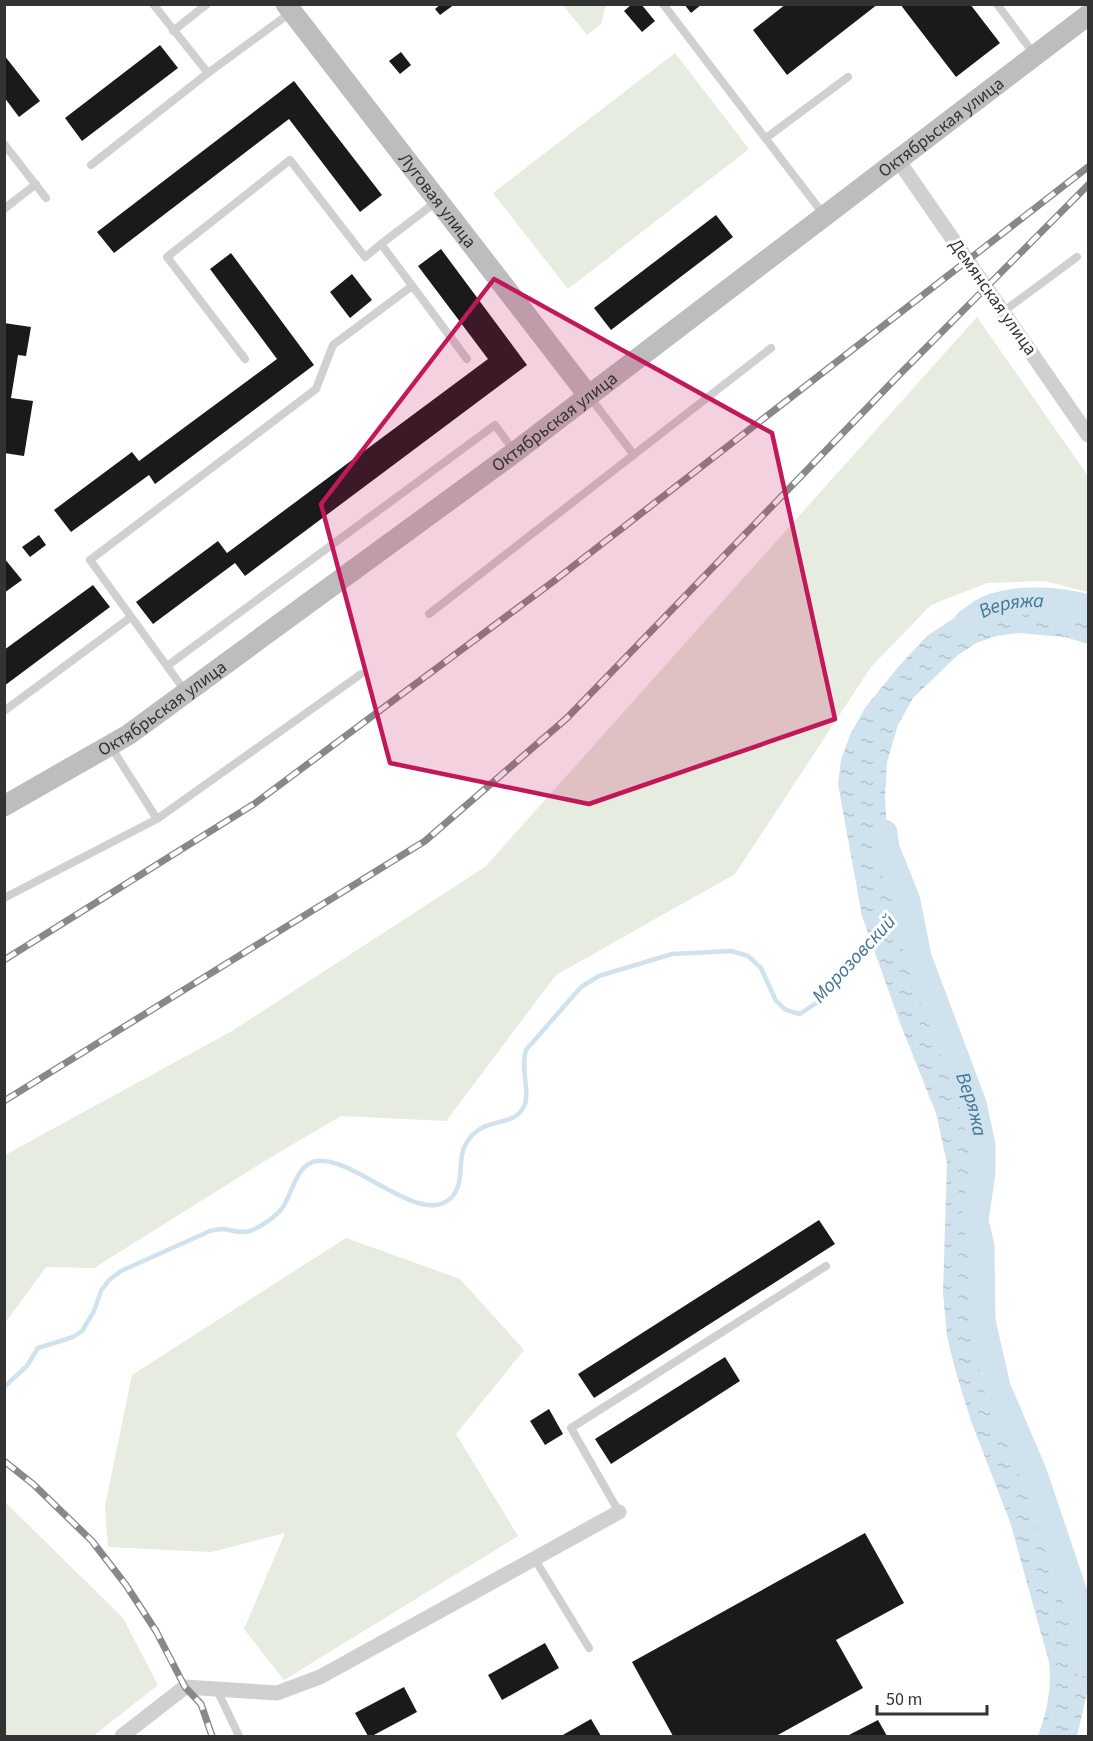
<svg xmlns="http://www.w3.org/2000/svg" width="1093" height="1741" font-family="'Source Sans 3',sans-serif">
<defs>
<pattern id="water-ripples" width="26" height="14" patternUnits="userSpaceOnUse" patternTransform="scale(1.5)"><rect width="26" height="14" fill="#cfe2ee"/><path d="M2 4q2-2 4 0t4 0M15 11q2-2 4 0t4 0" fill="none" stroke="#b2c2cd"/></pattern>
</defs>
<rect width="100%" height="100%" fill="#fff"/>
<path fill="#e6ecdf" d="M 563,5 L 606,5 L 601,24 L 587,35 Z
M 675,53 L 749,149 L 568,289 L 493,193 Z
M 977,317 L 1088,476 L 1088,592 L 1044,581 L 987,583 L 931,605 L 871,667 L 735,874 L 556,975 L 446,1121 L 341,1116 L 268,1159 L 94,1268 L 46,1267 L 5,1323 L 5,1155 L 232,1031 L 485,867 Z
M 346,1238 L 460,1279 L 524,1350 L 456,1434 L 518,1536 L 284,1680 L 244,1629 L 285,1533 L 211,1552 L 108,1547 L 105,1506 L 132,1375 Z
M 4,1501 L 123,1618 L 158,1685 L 93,1736 L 5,1736 Z"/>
<path fill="url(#water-ripples)" d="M 1034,604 L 1088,612 L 1088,644 L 1065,637 L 1018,633 L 996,636 L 976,643 L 958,655 L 913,698 L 898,725 L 887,762 L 885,798 L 887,830 L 894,872 L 931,994 L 969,1098 L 986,1166 L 986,1199 L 974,1237 L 979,1352 L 990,1382 L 1034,1483 L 1047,1517 L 1081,1621 L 1088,1650 L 1088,1689 L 1077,1736 L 1038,1736 C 1047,1711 1052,1689 1049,1662 L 1010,1522 L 971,1421 L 955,1369 L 947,1336 L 943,1293 L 947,1163 L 936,1113 L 900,1023 L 862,916 L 838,784 L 841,760 L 850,735 L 865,708 L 899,666 L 927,636 L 957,616 L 994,607 Z"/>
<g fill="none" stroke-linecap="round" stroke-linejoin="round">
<path stroke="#cfe2ee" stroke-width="4.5" d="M 4,1387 L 27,1366 L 38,1348 L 73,1337 L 82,1331 L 94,1311 L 101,1291 L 109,1280 L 121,1271 L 210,1231 C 214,1230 219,1229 223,1229 C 232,1230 241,1234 250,1231 C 262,1226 276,1217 283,1207 C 293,1192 296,1164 317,1161 C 355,1156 420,1228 451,1198 C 466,1183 456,1158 467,1142 C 484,1114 515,1130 525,1104 C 530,1090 520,1069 526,1050 L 581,987 L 599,976 L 672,954 L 731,951 L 748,956 L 761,968 L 776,1001 L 786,1010 L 800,1014 L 819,1001 L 874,940"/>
<g stroke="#cfe2ee" stroke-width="27">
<path id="s1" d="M 968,622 C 974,618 981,612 988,609 C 1018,597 1058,600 1088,608"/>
<path id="s2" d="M 884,833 L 886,848 L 907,901 L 918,957 L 973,1104 L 982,1145 L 982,1172 L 975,1220 L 981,1247 L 982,1321 L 997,1387 L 1034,1474 L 1082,1617 L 1085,1663"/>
</g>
</g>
<path fill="#1a1a1a" d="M 441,4 L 455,4 L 440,15 L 435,9 Z
M 632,4 L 641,4 L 655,21 L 642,32 L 624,11 Z
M 684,4 L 702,4 L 691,13 Z
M 786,4 L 878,4 L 787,75 L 753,30 Z
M 900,4 L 970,4 L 1000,43 L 956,77 Z
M 160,45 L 178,68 L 82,141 L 65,118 Z
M 401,52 L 411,65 L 400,74 L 389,61 Z
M 4,55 L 40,101 L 19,117 L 4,97 Z
M 294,81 L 382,195 L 360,212 L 289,119 L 114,253 L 97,232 Z
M 716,215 L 733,237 L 611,330 L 594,308 Z
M 441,249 L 527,365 L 245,576 L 235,563 L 153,624 L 136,602 L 218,541 L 227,553 L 488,359 L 418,266 Z
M 231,253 L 314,365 L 155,484 L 149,475 L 71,532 L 54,510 L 132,452 L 139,461 L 277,359 L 210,269 Z
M 352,274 L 372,300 L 350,318 L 330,292 Z
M 4,323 L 31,327 L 26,356 L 18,355 L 11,398 L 33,401 L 24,456 L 4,453 Z
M 39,535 L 46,545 L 30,557 L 22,547 Z
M 4,558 L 22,580 L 4,593 Z
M 93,585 L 110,607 L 4,686 L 4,650 Z
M 819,1220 L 835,1244 L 594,1398 L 578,1374 Z
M 725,1357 L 740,1381 L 611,1464 L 595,1439 Z
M 549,1409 L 563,1434 L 545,1445 L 530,1421 Z
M 865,1533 L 904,1603 L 836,1640 L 863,1688 L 776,1736 L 673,1736 L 632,1662 Z
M 545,1643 L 559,1668 L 502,1700 L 488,1675 Z
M 404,1687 L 417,1712 L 372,1736 L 368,1736 L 355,1713 Z
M 591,1719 L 601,1736 L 561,1736 Z
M 878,1720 L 887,1736 L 847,1736 Z"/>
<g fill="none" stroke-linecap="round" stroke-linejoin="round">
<path stroke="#d0d0d0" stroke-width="8" d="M 153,4 L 208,73
M 663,4 L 824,215
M 997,4 L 1034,54
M 173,31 L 207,4
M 766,138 L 848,77
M 4,144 L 46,198
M 91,165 L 208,73 L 290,13
M 436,202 L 381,244 L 467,359
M 4,209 L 36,184
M 1004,311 L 1077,257
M 245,359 L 167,257 L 290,160 L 365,257 L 381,244
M 589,396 L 634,455
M 429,614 L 771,348
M 167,666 L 495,425 L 514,451
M 185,691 L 90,560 L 316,389 L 333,345 L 412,286
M 4,711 L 131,617
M 111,747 L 157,819 L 361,674
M 4,898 L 157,819
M 619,1512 L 571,1428 L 826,1266
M 534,1558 L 589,1648
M 217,1690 L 239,1736"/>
<path stroke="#d0d0d0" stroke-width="15" d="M 898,160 L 1088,435
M 122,1736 L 185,1687 L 277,1693 L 320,1677 L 619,1512"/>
<g stroke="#bdbdbd" stroke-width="21">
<path id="s3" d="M 286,4 L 588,395"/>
<path id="s4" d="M 4,806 L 128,735 L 515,452 L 1088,15"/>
</g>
<defs>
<path id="rail" d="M 4,960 L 254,804 L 554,581 L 1088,167
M 4,1101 L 425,841 L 567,718 L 898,376 L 1088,185
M 4,1461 L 33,1484 L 92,1541 L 126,1585 L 156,1631 L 185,1687 L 201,1704 L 212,1736"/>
</defs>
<use href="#rail" stroke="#888" stroke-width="7"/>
<use href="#rail" stroke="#fff" stroke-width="4.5" stroke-dasharray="14" stroke-linecap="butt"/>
</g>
<path fill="#c2185b" fill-opacity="0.2" stroke="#c2185b" stroke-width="4.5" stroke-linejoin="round" d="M 494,279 L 772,433 L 835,719 L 589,804 L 390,763 L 321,504 Z"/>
<g text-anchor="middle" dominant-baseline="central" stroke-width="6" stroke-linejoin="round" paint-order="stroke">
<g font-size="18" fill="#333" stroke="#fff">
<text stroke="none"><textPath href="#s4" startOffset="1158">Октябрьская улица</textPath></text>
<text stroke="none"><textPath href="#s3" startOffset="248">Луговая улица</textPath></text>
<text transform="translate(993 297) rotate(55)">Демянская улица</text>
<text stroke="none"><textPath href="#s4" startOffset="672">Октябрьская улица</textPath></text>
<text stroke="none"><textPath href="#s4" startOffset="186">Октябрьская улица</textPath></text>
</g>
<g font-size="20" font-style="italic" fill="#3f7597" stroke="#fff">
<text stroke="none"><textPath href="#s1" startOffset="48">Веряжа</textPath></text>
<text transform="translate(854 959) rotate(-47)">Морозовский</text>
<text stroke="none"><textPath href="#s2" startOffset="286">Веряжа</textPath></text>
</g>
</g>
<rect width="1093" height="1741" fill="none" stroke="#333333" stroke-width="12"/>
<path d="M877 1705v9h110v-9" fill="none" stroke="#333333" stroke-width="3"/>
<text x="886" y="1705" font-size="18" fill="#333333" stroke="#ffffff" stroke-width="4.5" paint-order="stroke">50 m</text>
</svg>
